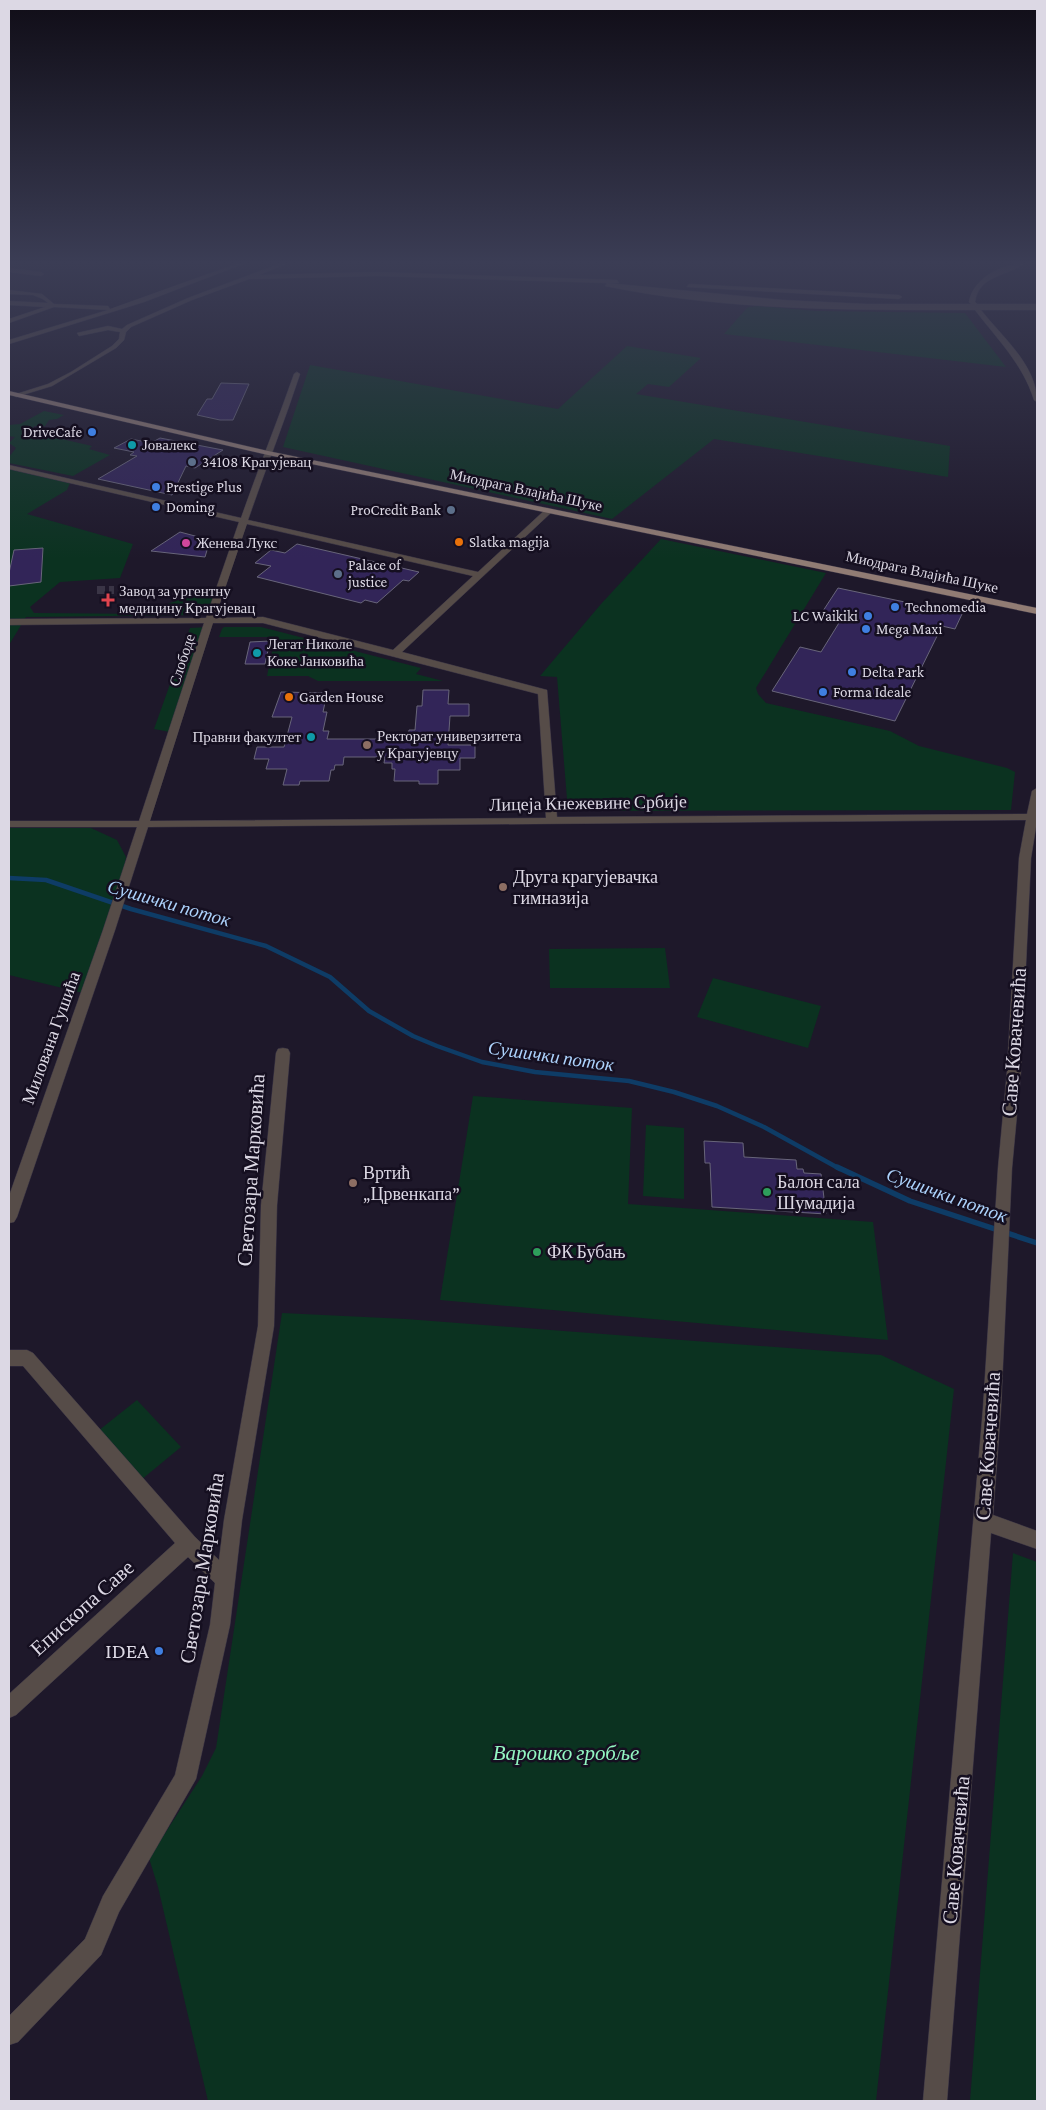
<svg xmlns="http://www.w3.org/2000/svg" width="1046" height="2110" font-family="'Crimson Pro',serif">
<rect width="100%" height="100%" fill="#1e182a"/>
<path fill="#0b3220" d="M 758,306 L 816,311 L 965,313 L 1006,367 L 724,334 L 746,309 L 749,307 Z
M 627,346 L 701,358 L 669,387 L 648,384 L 636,394 L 950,446 L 948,477 L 714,439 L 612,519 L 283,447 L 310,365 L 558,409 Z
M 44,411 L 64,415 L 57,419 L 49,420 L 45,426 L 34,426 L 32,430 L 49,430 L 53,437 L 92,446 L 89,449 L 110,455 L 73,476 L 9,463 L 9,457 L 16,448 L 9,443 L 15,437 L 9,436 L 9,425 L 20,424 Z
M 9,469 L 70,483 L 67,490 L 27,514 L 133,544 L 120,578 L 60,582 L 30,607 L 34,613 L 150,614 L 151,610 L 197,593 L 215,593 L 209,612 L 200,615 L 26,617 L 9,645 Z
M 661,539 L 826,573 L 756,688 L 758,694 L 766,703 L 890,731 L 919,746 L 1007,768 L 1015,772 L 1011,810 L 568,811 L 557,677 L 540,676 L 601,604 Z
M 208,627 L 175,733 L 154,729 L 190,628 Z
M 224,627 L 261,627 L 421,668 L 416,674 L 443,681 L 318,681 L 308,676 L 267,676 L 275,637 L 219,637 L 222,629 Z
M 9,828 L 91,828 L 117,840 L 126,857 L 119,900 L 87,994 L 9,975 Z
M 665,948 L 670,988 L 550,988 L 549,949 Z
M 713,978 L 821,1006 L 808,1048 L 697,1017 Z
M 473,1096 L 632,1108 L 628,1204 L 873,1222 L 888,1340 L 440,1300 Z
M 646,1125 L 684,1128 L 684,1199 L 643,1196 Z
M 282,1313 L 406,1319 L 881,1355 L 954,1389 L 876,2101 L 208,2101 L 158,1887 L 149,1858 L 202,1776 L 216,1748 Z
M 137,1400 L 181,1447 L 141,1480 L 98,1431 Z
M 1013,1553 L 1037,1562 L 1037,2101 L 970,2101 Z"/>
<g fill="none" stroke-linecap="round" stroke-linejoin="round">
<path stroke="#0e3c66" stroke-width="4.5" d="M 9,878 L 46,880 L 131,909 L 266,946 L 330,977 L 369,1011 L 413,1036 L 437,1046 L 482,1062 L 535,1072 L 629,1081 L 674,1092 L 717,1106 L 764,1127 L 840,1169"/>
<path stroke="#0e3c66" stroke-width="5.5" d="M 837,1167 L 910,1201 L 1037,1243"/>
</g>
<path fill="#322558" stroke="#68657a" d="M 221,383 L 249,384 L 233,420 L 220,420 L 197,415 L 207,399 L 212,399 Z
M 160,438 L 223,450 L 195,468 L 186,466 L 172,495 L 98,479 L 137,456 L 130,455 L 134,452 L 114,448 L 131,439 L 151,443 Z
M 180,532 L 210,540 L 205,557 L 151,551 Z
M 297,544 L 419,572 L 409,581 L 403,580 L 377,603 L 365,600 L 361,603 L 257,577 L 271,566 L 255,563 L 271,550 L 285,553 Z
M 43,548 L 41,582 L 9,586 L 9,573 L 14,550 Z
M 838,588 L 962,614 L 955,629 L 942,626 L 895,721 L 772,691 L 800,647 L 821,652 L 842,618 L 821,614 Z
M 270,641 L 265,664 L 245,664 L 250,642 Z
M 423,690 L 449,690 L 448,704 L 469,704 L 469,716 L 450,716 L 448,745 L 475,745 L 475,758 L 460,758 L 460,770 L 438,770 L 438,784 L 419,784 L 419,781 L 394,781 L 395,769 L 392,769 L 392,763 L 384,763 L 385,757 L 344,757 L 343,765 L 335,765 L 334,770 L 331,770 L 329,781 L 300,781 L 299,785 L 283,785 L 287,769 L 266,769 L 269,759 L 254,759 L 257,747 L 284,747 L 292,717 L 272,717 L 281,692 L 327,693 L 323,712 L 327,712 L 323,731 L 329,731 L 327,739 L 408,739 L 409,730 L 415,730 L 417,706 L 422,706 Z
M 704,1141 L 743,1143 L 744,1157 L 796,1160 L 797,1169 L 803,1169 L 804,1173 L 821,1174 L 826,1214 L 712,1207 L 710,1163 L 705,1163 Z"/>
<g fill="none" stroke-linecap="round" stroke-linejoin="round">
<path stroke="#3a3546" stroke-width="8" stroke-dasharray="8 4" stroke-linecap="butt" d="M 97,590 L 114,590"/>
<defs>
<path id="minor" d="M 236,264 L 243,264 L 144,302 L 9,344 L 9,340 L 108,310 L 54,307 L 9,323 L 9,319 L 45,307 L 9,305 L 9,301 L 48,303 L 43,299 L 33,295 L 9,294 L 9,290 L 42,294 L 54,304 L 108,306 L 110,309 Z
M 279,264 L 286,264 L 259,275 L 377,272 L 617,280 L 619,283 L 607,283 L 783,300 L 867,304 L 971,304 L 969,302 C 973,279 1000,264 1023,264 C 1006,277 979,275 975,302 L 977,304 L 1037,304 L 1037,310 L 981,310 C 1002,337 1037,365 1037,402 L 1034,400 C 1023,364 997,339 975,310 C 852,310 726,311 605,286 L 607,283 L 377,276 L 249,279 L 192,300 L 131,327 L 126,332 L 124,340 L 116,348 L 52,386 L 16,397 L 13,395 L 48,384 L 71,372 L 112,346 L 119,339 L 120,332 L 108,330 L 79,336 L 77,333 L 108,326 L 122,329 L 127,325 L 188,298 Z
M 9,268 L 41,272 L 44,274 L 41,276 L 9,272 Z
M 689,284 L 899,295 L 902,297 L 899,299 L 687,287 Z
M 297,372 L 300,374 C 284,423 265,470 248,520 L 478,572 L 547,508 L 554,510 L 402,652 L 547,690 L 557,817 L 1027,814 L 1032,791 L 1037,788 L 1037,821 L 1031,858 L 1021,1071 L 1012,1168 L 1001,1408 L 993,1515 L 1037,1531 L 1037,1549 L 991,1533 L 947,2101 L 923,2101 L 983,1408 L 998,1168 L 1007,1071 L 1019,858 L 1026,820 L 148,827 L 115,930 L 17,1217 L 14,1222 L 9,1223 L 9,1196 L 103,930 L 137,827 L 9,827 L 9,821 L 139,821 L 204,623 L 9,625 L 9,619 L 206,618 L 239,522 L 9,469 L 9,465 L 241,518 C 258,469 277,423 294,374 ZM 247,524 L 473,576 L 393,650 L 263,617 L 215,618 ZM 213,623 L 263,623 L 538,694 L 546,818 L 150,821 Z
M 283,1048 L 288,1049 L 290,1053 L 277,1205 L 274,1326 L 242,1520 L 230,1625 L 196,1779 L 119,1912 L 101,1955 L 18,2042 L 9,2045 L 9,2016 L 85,1939 L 103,1896 L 175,1775 L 210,1625 L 215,1583 L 188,1557 L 16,1715 L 9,1718 L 9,1694 L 175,1543 L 23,1366 L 9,1366 L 9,1350 L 27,1350 L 33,1353 L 195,1537 L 219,1560 L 224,1520 L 258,1326 L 261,1205 L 276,1053 L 278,1049 Z"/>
<path id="major" d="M 9,391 L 268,451 L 1037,608 L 1037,614 L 268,455 L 9,395 Z"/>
</defs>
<use href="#minor" stroke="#393344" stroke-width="1"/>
<use href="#major" stroke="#393344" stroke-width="1"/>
<use href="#minor" fill="#564c48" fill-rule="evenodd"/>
<use href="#major" fill="#917c74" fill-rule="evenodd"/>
</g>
<linearGradient id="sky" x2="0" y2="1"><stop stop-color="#100d17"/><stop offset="0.47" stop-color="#3b3d55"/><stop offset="1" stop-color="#3b3d55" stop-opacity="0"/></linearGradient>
<rect width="1046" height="559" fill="url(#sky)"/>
<g fill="#3f7fe0" stroke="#150f20" stroke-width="2">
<circle cx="92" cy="432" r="5"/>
<circle cx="156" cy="487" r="5"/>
<circle cx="156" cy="507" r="5"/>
<circle cx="895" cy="607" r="5"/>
<circle cx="868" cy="616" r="5"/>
<circle cx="866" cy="629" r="5"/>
<circle cx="852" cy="672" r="5"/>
<circle cx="823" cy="692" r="5"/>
<circle cx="159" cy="1651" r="5"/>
</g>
<g fill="#0f9aa8" stroke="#150f20" stroke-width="2">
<circle cx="132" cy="445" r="5"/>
<circle cx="257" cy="653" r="5"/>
<circle cx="311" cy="737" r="5"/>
</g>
<g fill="#5c6f8a" stroke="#150f20" stroke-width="2">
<circle cx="192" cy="462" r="5"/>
<circle cx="451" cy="510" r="5"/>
<circle cx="338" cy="574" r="5"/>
</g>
<g fill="#e8710a" stroke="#150f20" stroke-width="2">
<circle cx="459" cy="542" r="5"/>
<circle cx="289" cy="697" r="5"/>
</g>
<circle fill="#d1479c" stroke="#150f20" stroke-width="2" cx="186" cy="543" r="5"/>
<path fill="#e0444e" stroke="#150f20" stroke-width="2" d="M105.5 592.5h5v5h5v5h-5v5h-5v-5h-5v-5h5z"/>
<g fill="#8d6e63" stroke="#150f20" stroke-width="2">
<circle cx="367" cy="745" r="5"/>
<circle cx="503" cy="887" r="5"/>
<circle cx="353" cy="1183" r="5"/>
</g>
<g fill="#2e9e5b" stroke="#150f20" stroke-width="2">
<circle cx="767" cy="1192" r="5"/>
<circle cx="537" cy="1252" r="5"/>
</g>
<g text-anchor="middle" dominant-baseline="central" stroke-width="5" stroke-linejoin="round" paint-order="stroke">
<g font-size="15" fill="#dcd8e4" stroke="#150f20" text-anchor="start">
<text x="82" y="432" text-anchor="end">DriveCafe</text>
<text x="142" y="445">Јовалекс</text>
<text x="202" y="462">34108 Крагујевац</text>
<text x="166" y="487">Prestige Plus</text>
<text x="166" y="507">Doming</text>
<text x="441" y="510" text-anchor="end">ProCredit Bank</text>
<text x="469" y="542">Slatka magija</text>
<text x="196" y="543">Женева Лукс</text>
<text x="348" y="565">Palace of<tspan x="348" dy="17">justice</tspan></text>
<text x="119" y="591">Завод за ургентну<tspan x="119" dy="17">медицину Крагујевац</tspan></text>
<text x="905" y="607">Technomedia</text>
<text x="858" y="616" text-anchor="end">LC Waikiki</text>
<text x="876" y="629">Mega Maxi</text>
<text x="267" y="644">Легат Николе<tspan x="267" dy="17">Коке Јанковића</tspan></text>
<text x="862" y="672">Delta Park</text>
<text x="833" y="692">Forma Ideale</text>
<text x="299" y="697">Garden House</text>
<text x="377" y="736">Ректорат универзитета<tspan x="377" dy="17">у Крагујевцу</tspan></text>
<text x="301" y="737" text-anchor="end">Правни факултет</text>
</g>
<g font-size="15" fill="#dcd8e4" stroke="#150f20">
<text transform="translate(526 490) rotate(12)">Миодрага Влајића Шуке</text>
<text transform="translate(922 572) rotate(12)">Миодрага Влајића Шуке</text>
<text transform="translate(182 660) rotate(-72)">Слободе</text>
</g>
<g font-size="18" fill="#dcd8e4" stroke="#150f20">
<text transform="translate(588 803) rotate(-1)">Лицеја Кнежевине Србије</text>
<text transform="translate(51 1038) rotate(-70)">Милована Гушића</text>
</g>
<g font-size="18" fill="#dcd8e4" stroke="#150f20" text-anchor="start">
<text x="513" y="877">Друга крагујевачка<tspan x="513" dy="21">гимназија</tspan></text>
<text x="363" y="1173">Вртић<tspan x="363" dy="21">„Црвенкапа”</tspan></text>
<text x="777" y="1182">Балон сала<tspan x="777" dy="21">Шумадија</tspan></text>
<text x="547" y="1252">ФК Бубањ</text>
</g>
<g font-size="19" font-style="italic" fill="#acd2fc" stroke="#150f20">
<text transform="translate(169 903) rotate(16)">Сушички поток</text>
<text transform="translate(551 1056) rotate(8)">Сушички поток</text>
<text transform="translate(947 1195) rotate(20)">Сушички поток</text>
</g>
<g font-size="21" fill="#dcd8e4" stroke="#150f20">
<text transform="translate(1014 1042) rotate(-86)">Саве Ковачевића</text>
<text transform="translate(251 1170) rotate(-86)">Светозара Марковића</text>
<text transform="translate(988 1446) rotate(-86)">Саве Ковачевића</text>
<text transform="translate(202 1568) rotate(-81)">Светозара Марковића</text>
<text transform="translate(82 1608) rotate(-42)">Епископа Саве</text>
<text transform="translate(956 1850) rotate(-85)">Саве Ковачевића</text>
</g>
<g font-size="21" fill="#dcd8e4" stroke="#150f20" text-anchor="end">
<text x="149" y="1651">IDEA</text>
</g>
<g font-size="21" font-style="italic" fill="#93f6c2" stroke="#150f20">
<text x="566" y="1753">Варошко гробље</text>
</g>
</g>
<rect width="1046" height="2110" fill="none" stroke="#dcd8e4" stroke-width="20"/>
</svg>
